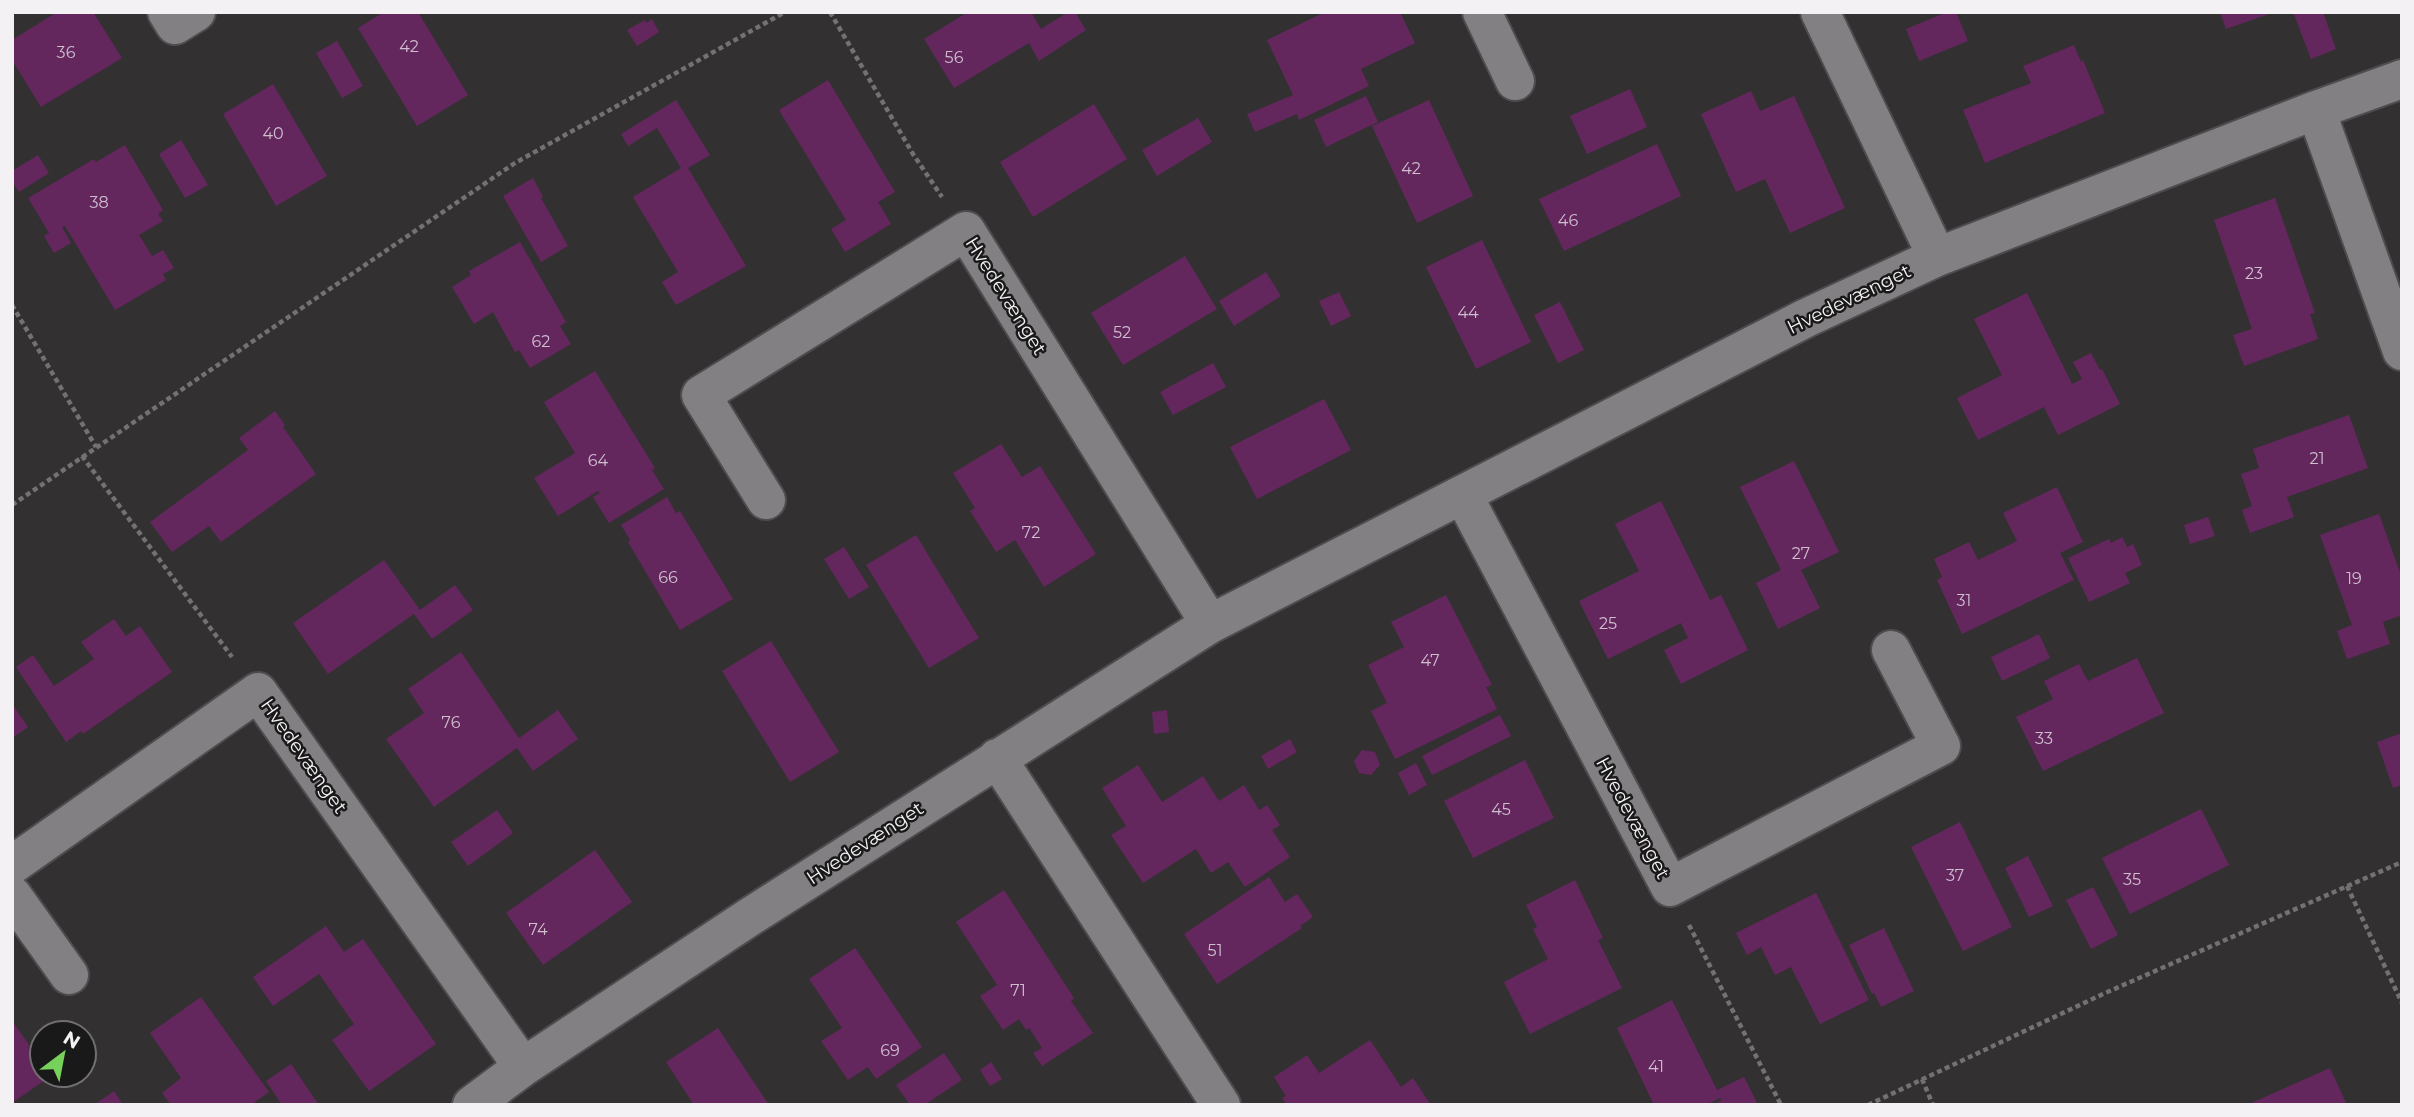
<svg xmlns="http://www.w3.org/2000/svg" width="2414" height="1117" font-family="Montserrat,sans-serif">
<rect width="100%" height="100%" fill="#333032"/>
<path fill="#63275e" d="M 57,12 L 93,12 L 122,58 L 41,107 L 12,60 L 12,40 Z
M 384,12 L 418,12 L 468,95 L 417,126 L 358,28 Z
M 968,12 L 1031,12 L 1041,29 L 1068,12 L 1075,12 L 1086,30 L 1039,61 L 1029,43 L 954,88 L 924,39 Z
M 1325,12 L 1400,12 L 1415,43 L 1361,69 L 1369,86 L 1299,120 L 1297,114 L 1255,132 L 1247,114 L 1293,95 L 1267,40 Z
M 1947,12 L 1956,12 L 1968,41 L 1919,61 L 1906,29 Z
M 2220,12 L 2271,12 L 2272,13 L 2226,29 Z
M 2293,12 L 2323,12 L 2336,49 L 2311,59 Z
M 652,19 L 659,32 L 637,46 L 627,30 L 645,20 L 647,23 Z
M 337,41 L 363,86 L 342,98 L 316,53 Z
M 2074,45 L 2081,62 L 2083,60 L 2105,113 L 1985,163 L 1963,110 L 2031,83 L 2023,66 Z
M 828,80 L 895,192 L 878,202 L 891,224 L 845,252 L 831,229 L 846,220 L 779,110 Z
M 273,84 L 327,176 L 276,206 L 223,114 Z
M 1630,89 L 1647,127 L 1587,154 L 1570,116 Z
M 1751,91 L 1760,111 L 1794,96 L 1845,208 L 1790,233 L 1765,179 L 1736,192 L 1701,114 Z
M 1366,96 L 1378,122 L 1326,147 L 1314,120 Z
M 676,100 L 710,155 L 688,168 L 746,266 L 676,305 L 662,282 L 678,272 L 633,197 L 681,168 L 657,128 L 628,146 L 621,134 Z
M 1429,100 L 1473,196 L 1417,223 L 1372,126 Z
M 1094,104 L 1127,159 L 1033,217 L 1000,162 Z
M 1198,118 L 1212,142 L 1157,176 L 1142,150 Z
M 181,140 L 208,185 L 185,198 L 159,154 Z
M 1657,144 L 1681,196 L 1564,251 L 1539,199 Z
M 125,145 L 163,210 L 158,214 L 163,221 L 139,235 L 152,256 L 163,250 L 174,268 L 163,274 L 166,280 L 115,310 L 65,226 L 62,227 L 71,243 L 54,253 L 44,236 L 49,233 L 28,198 L 94,159 L 96,162 Z
M 38,155 L 49,173 L 19,192 L 12,181 L 12,171 Z
M 533,178 L 543,197 L 541,198 L 568,246 L 541,262 L 503,196 Z
M 2275,198 L 2315,313 L 2310,314 L 2318,339 L 2244,366 L 2233,335 L 2252,329 L 2214,220 Z
M 1482,240 L 1531,342 L 1476,369 L 1426,267 Z
M 520,242 L 566,322 L 560,326 L 571,344 L 530,368 L 519,350 L 515,352 L 493,312 L 474,324 L 452,287 L 471,275 L 469,271 Z
M 1185,256 L 1217,309 L 1123,365 L 1091,313 Z
M 1266,272 L 1281,296 L 1234,326 L 1219,301 Z
M 1339,292 L 1351,316 L 1331,326 L 1319,301 Z
M 2027,293 L 2072,384 L 2082,379 L 2073,362 L 2091,353 L 2100,370 L 2102,369 L 2120,404 L 2058,435 L 2044,407 L 1978,440 L 1957,398 L 2002,375 L 1974,319 Z
M 1560,302 L 1584,350 L 1558,363 L 1534,315 Z
M 1213,363 L 1226,387 L 1173,415 L 1160,392 Z
M 595,371 L 655,468 L 652,470 L 664,489 L 609,523 L 593,497 L 600,493 L 598,491 L 558,516 L 534,478 L 575,453 L 544,402 Z
M 1324,399 L 1351,450 L 1257,499 L 1230,447 Z
M 275,411 L 285,425 L 283,427 L 316,474 L 221,542 L 209,526 L 172,552 L 150,522 L 248,450 L 239,438 Z
M 2349,415 L 2368,468 L 2287,497 L 2294,517 L 2250,533 L 2242,510 L 2252,506 L 2241,474 L 2259,468 L 2253,449 Z
M 1001,444 L 1022,477 L 1040,466 L 1096,554 L 1044,587 L 1015,540 L 996,552 L 970,511 L 975,508 L 953,473 Z
M 1794,461 L 1839,552 L 1801,570 L 1820,608 L 1778,629 L 1756,583 L 1781,570 L 1740,487 Z
M 2057,487 L 2083,542 L 2060,553 L 2074,580 L 1962,634 L 1937,580 L 1942,577 L 1934,559 L 1969,542 L 1978,560 L 2017,541 L 2003,513 Z
M 667,497 L 676,513 L 680,511 L 733,599 L 680,630 L 628,542 L 630,540 L 621,525 Z
M 1661,501 L 1710,600 L 1721,595 L 1748,650 L 1681,684 L 1664,650 L 1688,638 L 1681,623 L 1608,659 L 1579,601 L 1639,571 L 1615,524 Z
M 2379,514 L 2402,578 L 2402,615 L 2383,622 L 2390,644 L 2347,659 L 2337,631 L 2352,625 L 2320,535 Z
M 2208,517 L 2215,536 L 2190,544 L 2184,525 Z
M 916,535 L 979,638 L 929,668 L 866,565 Z
M 2122,537 L 2127,547 L 2133,544 L 2142,565 L 2125,573 L 2130,583 L 2089,602 L 2068,558 L 2109,539 L 2111,543 Z
M 844,547 L 869,587 L 849,599 L 824,559 Z
M 384,560 L 420,610 L 455,585 L 473,610 L 432,639 L 414,614 L 328,674 L 293,623 Z
M 1446,595 L 1492,685 L 1486,687 L 1497,709 L 1395,759 L 1371,711 L 1387,703 L 1368,665 L 1404,647 L 1391,622 Z
M 114,619 L 126,636 L 140,626 L 172,672 L 83,734 L 81,731 L 66,742 L 16,667 L 33,655 L 54,686 L 94,659 L 81,642 Z
M 2039,634 L 2050,658 L 2002,681 L 1991,657 Z
M 771,641 L 839,752 L 790,782 L 722,671 Z
M 461,652 L 519,738 L 558,710 L 578,739 L 533,771 L 517,748 L 434,807 L 386,739 L 424,713 L 408,689 Z
M 2137,658 L 2164,713 L 2043,771 L 2016,717 L 2053,699 L 2044,681 L 2079,664 L 2088,681 Z
M 12,704 L 28,727 L 12,738 Z
M 1167,710 L 1169,732 L 1154,734 L 1152,712 Z
M 1500,715 L 1511,736 L 1432,775 L 1422,756 Z
M 2402,733 L 2402,785 L 2393,788 L 2377,742 Z
M 1290,739 L 1297,752 L 1268,769 L 1261,756 Z
M 1362,750 L 1375,752 L 1380,765 L 1371,775 L 1359,773 L 1354,761 Z
M 1525,760 L 1554,818 L 1473,858 L 1444,801 Z
M 1416,763 L 1427,785 L 1409,795 L 1398,773 Z
M 1138,765 L 1162,802 L 1203,776 L 1219,801 L 1244,785 L 1259,810 L 1267,805 L 1280,825 L 1272,830 L 1290,857 L 1245,887 L 1228,862 L 1211,873 L 1196,849 L 1143,883 L 1111,835 L 1126,826 L 1102,788 Z
M 2201,809 L 2229,865 L 2130,914 L 2102,858 Z
M 497,810 L 513,833 L 468,866 L 451,842 Z
M 1960,822 L 2012,927 L 1963,951 L 1911,847 Z
M 595,850 L 632,902 L 543,965 L 506,913 Z
M 2028,856 L 2053,906 L 2029,917 L 2005,868 Z
M 1269,877 L 1285,902 L 1297,894 L 1313,917 L 1300,926 L 1302,928 L 1217,984 L 1184,934 Z
M 1575,880 L 1603,938 L 1598,940 L 1622,988 L 1530,1034 L 1504,982 L 1548,959 L 1533,929 L 1537,927 L 1526,905 Z
M 2093,887 L 2118,935 L 2091,949 L 2066,900 Z
M 1004,890 L 1074,998 L 1071,1001 L 1093,1033 L 1042,1066 L 1033,1053 L 1042,1048 L 1029,1028 L 1026,1030 L 1019,1019 L 1003,1030 L 980,996 L 997,985 L 956,922 Z
M 1816,893 L 1869,1000 L 1820,1024 L 1791,967 L 1775,975 L 1761,947 L 1747,955 L 1736,933 Z
M 326,926 L 344,952 L 363,939 L 436,1044 L 369,1091 L 332,1040 L 354,1024 L 319,974 L 273,1006 L 253,977 Z
M 1884,928 L 1914,991 L 1881,1007 L 1874,993 L 1872,994 L 1849,945 Z
M 855,948 L 922,1047 L 876,1079 L 868,1067 L 848,1080 L 821,1041 L 842,1028 L 809,979 Z
M 201,997 L 269,1092 L 251,1105 L 171,1105 L 162,1093 L 181,1078 L 150,1033 Z
M 1672,1000 L 1717,1090 L 1744,1077 L 1758,1105 L 1712,1105 L 1722,1100 L 1720,1098 L 1706,1105 L 1654,1105 L 1617,1028 Z
M 12,1021 L 30,1046 L 28,1048 L 42,1069 L 40,1074 L 45,1080 L 12,1103 Z
M 718,1028 L 769,1105 L 694,1105 L 666,1062 Z
M 1370,1040 L 1401,1087 L 1413,1078 L 1431,1105 L 1287,1105 L 1282,1098 L 1286,1096 L 1274,1077 L 1307,1055 L 1319,1073 Z
M 944,1053 L 962,1080 L 924,1105 L 910,1105 L 896,1085 Z
M 991,1062 L 1002,1079 L 990,1086 L 980,1070 Z
M 291,1064 L 319,1105 L 282,1105 L 266,1081 Z
M 2330,1068 L 2347,1105 L 2247,1105 Z
M 114,1091 L 123,1105 L 94,1105 Z"/>
<g fill="none" stroke-linecap="round" stroke-linejoin="round">
<defs>
<path id="street" d="M 167,12 L 175,25 L 196,12
M 1482,12 L 1515,81
M 1820,12 L 1937,257
M 2316,110 L 2402,351
M 1463,495 L 1670,887 L 1941,746 L 1891,650
M 766,500 L 701,395 L 966,231 L 1210,624
M 997,758 L 1221,1105
M 12,865 L 258,692 L 523,1067
M 12,895 L 69,975
M 472,1105 L 523,1067 L 751,916 L 1210,624 L 1806,318 L 1937,257 L 2316,110 L 2402,79"/>
</defs>
<use href="#street" stroke="#4e4c4e" stroke-width="42"/>
<path stroke="#747173" stroke-width="4.5" stroke-dasharray="5 3.5" stroke-linecap="butt" d="M 830,12 L 913,154 L 942,197
M 12,305 L 96,447
M 82,456 L 232,657
M 12,505 L 515,163 L 785,12
M 2347,886 L 2402,1003
M 1689,925 L 1781,1105
M 1922,1079 L 1933,1105
M 1868,1105 L 2103,994 L 2402,862"/>
<use href="#street" stroke="#838083" stroke-width="38"/>
</g>
<g text-anchor="middle" dominant-baseline="central" stroke-width="5" stroke-linejoin="round" paint-order="stroke">
<g font-size="16" fill="#cfbece">
<text x="409" y="46">42</text>
<text x="66" y="52">36</text>
<text x="954" y="57">56</text>
<text x="273" y="133">40</text>
<text x="1411" y="168">42</text>
<text x="99" y="202">38</text>
<text x="1568" y="220">46</text>
<text x="2254" y="273">23</text>
<text x="1468" y="312">44</text>
<text x="1122" y="332">52</text>
<text x="541" y="341">62</text>
<text x="2317" y="458">21</text>
<text x="598" y="460">64</text>
<text x="1031" y="532">72</text>
<text x="1801" y="553">27</text>
<text x="668" y="577">66</text>
<text x="2354" y="578">19</text>
<text x="1964" y="600">31</text>
<text x="1608" y="623">25</text>
<text x="1430" y="660">47</text>
<text x="451" y="722">76</text>
<text x="2044" y="738">33</text>
<text x="1501" y="809">45</text>
<text x="1955" y="875">37</text>
<text x="2132" y="879">35</text>
<text x="538" y="929">74</text>
<text x="1215" y="950">51</text>
<text x="1018" y="990">71</text>
<text x="890" y="1050">69</text>
<text x="1656" y="1066">41</text>
</g>
<g font-size="19" fill="#f3f1f3" stroke="#1a1919">
<text transform="translate(1006 296) rotate(58)">Hvedevænget</text>
<text transform="translate(1849 299) rotate(-26)">Hvedevænget</text>
<text transform="translate(304 756) rotate(55)">Hvedevænget</text>
<text transform="translate(1633 818) rotate(62)">Hvedevænget</text>
<text transform="translate(865 843) rotate(-33)">Hvedevænget</text>
</g>
</g>
<rect width="2414" height="1117" fill="none" stroke="#f3f1f3" stroke-width="28"/>
<g transform="translate(63 1054) rotate(32)"><circle r="33" fill="#1a1919" stroke="#716f70" stroke-width="2"/>
<path d="M0-5L12 26L0 18L-12 26Z" fill="#76d25a"/>
<text y="-10" font-size="19" font-weight="bold" text-anchor="middle" fill="#f3f1f3">N</text>
</g>
</svg>
